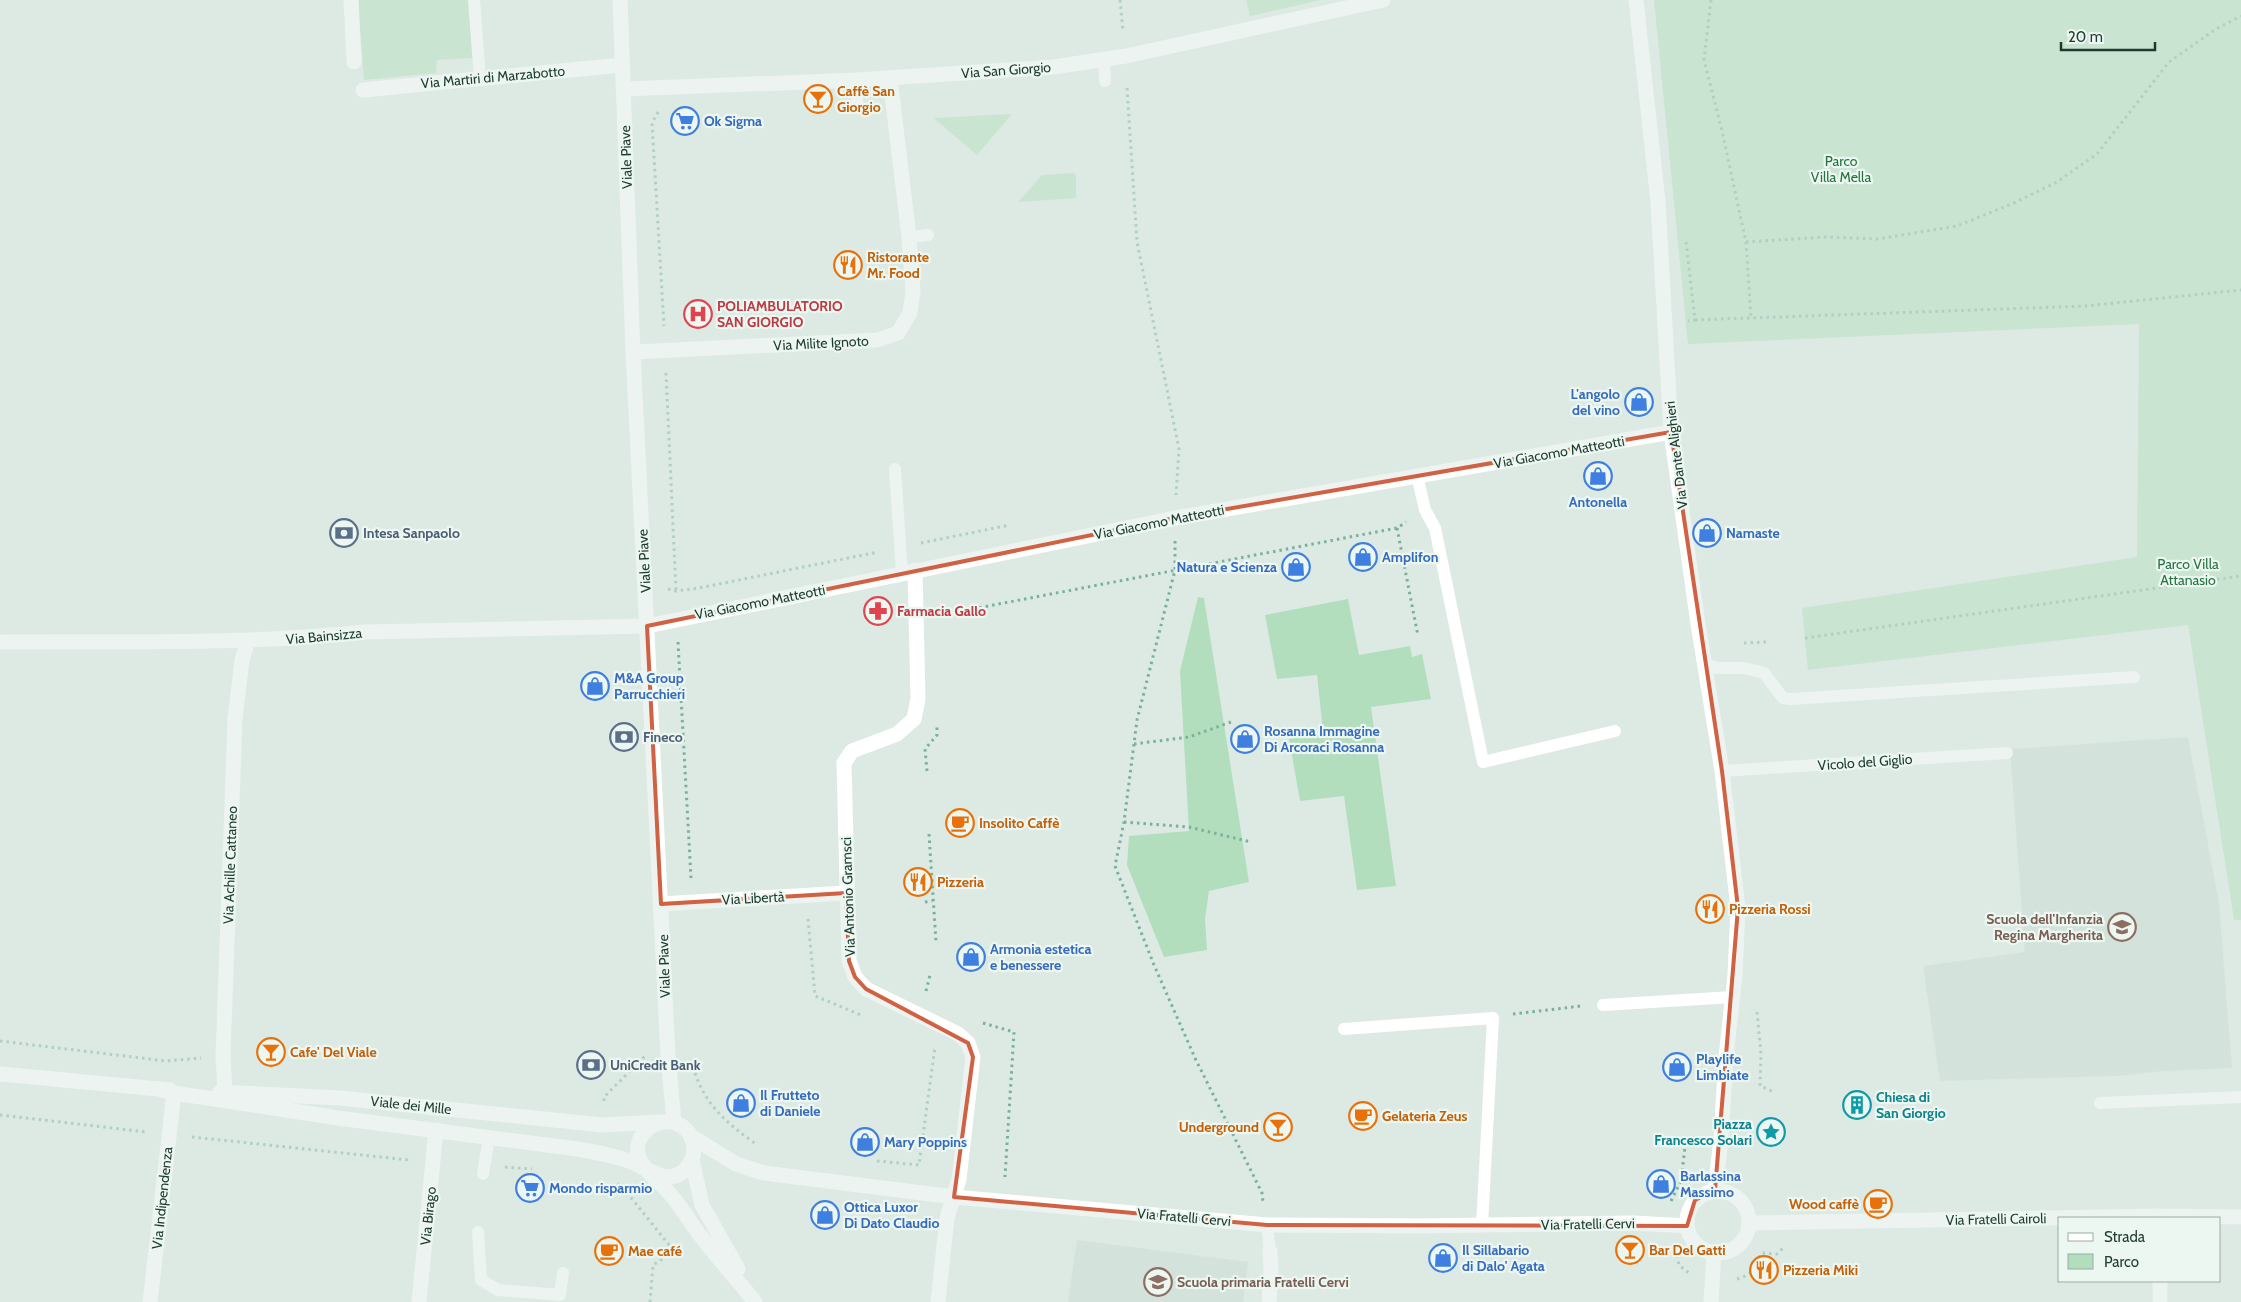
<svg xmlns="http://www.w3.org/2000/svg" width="2241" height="1302" font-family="Cabin,sans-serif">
<rect width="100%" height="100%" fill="#ddeae4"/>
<path fill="#cbdad2" d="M 2188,737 L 2219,903 L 2232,1068 L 2163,1071 L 2117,1076 L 1940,1081 L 1923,966 L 2025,952 L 2010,749 Z
M 1077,1240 L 1248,1262 L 1243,1302 L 1068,1302 Z"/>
<path fill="#b3debd" d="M 358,0 L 469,0 L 473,58 L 437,60 L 436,73 L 364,80 Z
M 1246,0 L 1320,0 L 1250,16 Z
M 1654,0 L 2241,0 L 2241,920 L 2234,920 L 2188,625 L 1808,670 L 1802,608 L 2137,557 L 2139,324 L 1688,344 Z
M 1012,114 L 977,155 L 934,118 Z
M 1074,173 L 1076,175 L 1076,198 L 1018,202 L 1042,175 Z
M 1198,597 L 1204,598 L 1249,882 L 1209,891 L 1205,919 L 1207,950 L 1164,957 L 1127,865 L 1129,836 L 1189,831 L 1180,671 Z
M 1348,599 L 1359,655 L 1410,646 L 1412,657 L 1422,654 L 1431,699 L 1371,707 L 1396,886 L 1357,890 L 1344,796 L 1300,801 L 1289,739 L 1323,732 L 1317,675 L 1277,679 L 1265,615 Z"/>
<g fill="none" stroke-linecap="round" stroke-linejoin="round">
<path stroke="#7ab19d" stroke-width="3" stroke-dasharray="2.5 4" stroke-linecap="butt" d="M 1120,0 L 1123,32
M 1711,0 L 1704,60 L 1722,131 L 1746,242 L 1751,318
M 1127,88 L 1137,242 L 1179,449 L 1176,495
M 658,112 L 652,123 L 664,326
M 1686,242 L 1695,320 L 1688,321
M 1746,242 L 1825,237 L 1878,239 L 1957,226 L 2014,203 L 2057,182 L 2097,154 L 2169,62 L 2216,29 L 2241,16
M 1695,320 L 2086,306 L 2241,290
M 666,373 L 676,591
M 1397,528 L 1418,636
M 1175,541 L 1175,570 L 1137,720 L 1124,822 L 1115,866 L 1154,965 L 1195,1058 L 1262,1193 L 1263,1202
M 921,543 L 1010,525
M 668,589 L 676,591 L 699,588 L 878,552
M 941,615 L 1397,528 L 1406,522
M 1805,638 L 2241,576
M 678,642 L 691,878
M 1744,643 L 1766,642
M 1134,744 L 1189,737 L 1231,722
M 927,771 L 925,749 L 937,735 L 937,726
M 1124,822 L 1189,827 L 1251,842
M 929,834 L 936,942
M 925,902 L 932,901
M 808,919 L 815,996 L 861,1015
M 926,991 L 930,975
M 1757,1012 L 1761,1054 L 1760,1086 L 1774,1092
M 1513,1014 L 1581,1006
M 983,1023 L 1014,1032 L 1005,1177
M 0,1041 L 166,1061 L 201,1058
M 695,1073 C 706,1106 729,1125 756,1144
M 604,1101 L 604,1097 L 645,1056
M 0,1115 L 146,1132
M 192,1137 L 409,1160
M 877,1161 L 919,1165 L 935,1047
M 505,1167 L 532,1169
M 617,1184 L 628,1194 L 674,1251
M 1671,1201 L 1681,1181 L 1686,1138 L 1696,1138
M 1675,1249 L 1679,1265 L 1690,1274
M 1737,1279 C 1752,1275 1756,1268 1761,1253 L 1777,1254 L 1785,1246
M 650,1302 L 653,1265 L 680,1248"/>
<path stroke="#fff" stroke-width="12" d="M 474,0 L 480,79
M 1104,60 L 1105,81
M 856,80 L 857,102
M 909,237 L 928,235
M 895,469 L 902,573
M 1417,475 L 1425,510 L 1435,528 L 1483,762 L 1615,731
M 1705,664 L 1718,668 L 1744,668 L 1764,673 L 1783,698 L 1791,699 L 2134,677
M 1722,771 L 2007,753
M 1603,1005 L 1733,997
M 1344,1029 L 1493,1018 L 1482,1226
M 2100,1103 L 2241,1097
M 483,1174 L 489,1137
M 1267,1225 L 1270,1251
M 478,1232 L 481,1280 L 498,1290 L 560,1295 L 563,1273"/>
<path stroke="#fff" stroke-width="15" d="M 1269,1302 L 1271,1271 L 1270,1251"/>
<path stroke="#fff" stroke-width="15" d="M 351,0 L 354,62
M 624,89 L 856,80 L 1054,67 L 1126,56 L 1383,0
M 363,90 L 622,65
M 633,352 L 877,340 L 898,333 L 910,313 L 913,291 L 909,237 L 890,78
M 915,570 L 918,699 L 914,719 L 897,734 L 852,751 L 844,763 L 849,961 L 855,977 L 866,989 L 958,1034 L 968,1043 L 973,1057 L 959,1179 L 947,1218 L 938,1302
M 0,642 C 121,641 243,645 364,632 L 647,626 L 1175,518 L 1671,432
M 661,904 L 846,893
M 225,1092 L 223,1056 L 235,719 L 242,660 L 248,641
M 692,1137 L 736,1164 L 764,1173 L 954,1197 L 1267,1225 L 1417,1226 L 1633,1223 L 1687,1226
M 1750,1223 L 2158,1216 L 2241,1217
M 2160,1281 L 2160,1302
M 150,1302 L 174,1093
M 419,1302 L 436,1130"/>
<path stroke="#fff" stroke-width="15" d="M 620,0 L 633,352 L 668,1056 L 674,1122
M 1636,0 L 1658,202 L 1671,432 L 1698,624 L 1722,771 L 1738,908 L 1735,975 L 1726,1057 L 1721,1140 L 1715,1190
M 0,1074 L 170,1090
M 161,1090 L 174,1093 L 338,1118 L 578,1149 C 595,1152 612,1155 629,1161 C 650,1169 675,1192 691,1161 C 696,1152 694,1141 689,1133 C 671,1108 629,1129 639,1158 C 645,1172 661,1183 671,1195 C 682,1208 690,1222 700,1235 C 717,1258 737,1279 755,1302
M 220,1092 L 340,1098 L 603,1125 L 658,1122
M 692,1160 L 702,1205 L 738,1269
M1687 1222a31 31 0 1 1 62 0a31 31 0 1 1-62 0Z
M 1711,1302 L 1714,1253"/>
</g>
<path d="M0 0H2241V1302H0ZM 1671,432 L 1722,771 L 1738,908 L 1715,1190 L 1695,1200 L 1687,1226 L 1267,1225 L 954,1197 L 973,1057 L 968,1043 L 866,989 L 855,977 L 849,961 L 846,893 L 661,904 L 647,626 L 1175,518 Z" fill="#ddeae4" fill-opacity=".55" fill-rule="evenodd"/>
<path fill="none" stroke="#d16143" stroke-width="4" stroke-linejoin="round" d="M 1671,432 L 1722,771 L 1738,908 L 1715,1190 L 1695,1200 L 1687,1226 L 1267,1225 L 954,1197 L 973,1057 L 968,1043 L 866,989 L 855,977 L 849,961 L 846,893 L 661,904 L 647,626 L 1175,518 Z"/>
<defs>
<symbol id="bar-ring" viewBox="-11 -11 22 22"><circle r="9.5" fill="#edf7f1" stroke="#e8710a" stroke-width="1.5"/><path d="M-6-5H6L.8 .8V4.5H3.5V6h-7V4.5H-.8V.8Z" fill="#e8710a"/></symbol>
<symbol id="supermarket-ring" viewBox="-11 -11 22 22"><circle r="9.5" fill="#edf7f1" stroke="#3f7fe0" stroke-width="1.5"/><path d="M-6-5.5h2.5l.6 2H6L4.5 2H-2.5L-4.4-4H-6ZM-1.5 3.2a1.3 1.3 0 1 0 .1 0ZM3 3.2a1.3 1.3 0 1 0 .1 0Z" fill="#3f7fe0"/></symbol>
<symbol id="restaurant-ring" viewBox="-11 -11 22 22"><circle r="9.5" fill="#edf7f1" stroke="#e8710a" stroke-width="1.5"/><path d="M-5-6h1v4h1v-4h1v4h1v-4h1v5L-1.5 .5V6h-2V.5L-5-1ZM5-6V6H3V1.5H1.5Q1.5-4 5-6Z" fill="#e8710a"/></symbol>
<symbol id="hospital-ring" viewBox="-11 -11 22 22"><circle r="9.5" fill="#edf7f1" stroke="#e0444e" stroke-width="1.5"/><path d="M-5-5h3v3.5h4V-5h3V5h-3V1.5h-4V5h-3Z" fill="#e0444e"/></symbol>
<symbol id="shop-ring" viewBox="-11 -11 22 22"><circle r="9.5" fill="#edf7f1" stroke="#3f7fe0" stroke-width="1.5"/><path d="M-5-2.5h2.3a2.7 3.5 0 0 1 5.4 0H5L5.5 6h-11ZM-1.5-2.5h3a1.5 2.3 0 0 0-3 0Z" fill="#3f7fe0"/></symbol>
<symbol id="bank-ring" viewBox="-11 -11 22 22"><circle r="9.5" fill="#edf7f1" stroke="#5c6f8a" stroke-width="1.5"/><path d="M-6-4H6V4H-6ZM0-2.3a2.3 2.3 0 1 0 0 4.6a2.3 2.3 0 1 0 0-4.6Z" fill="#5c6f8a"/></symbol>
<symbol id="pharmacy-ring" viewBox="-11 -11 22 22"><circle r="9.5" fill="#edf7f1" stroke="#e0444e" stroke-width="1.5"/><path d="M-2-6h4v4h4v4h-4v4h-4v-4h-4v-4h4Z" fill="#e0444e"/></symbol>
<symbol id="cafe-ring" viewBox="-11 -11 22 22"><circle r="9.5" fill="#edf7f1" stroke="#e8710a" stroke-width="1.5"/><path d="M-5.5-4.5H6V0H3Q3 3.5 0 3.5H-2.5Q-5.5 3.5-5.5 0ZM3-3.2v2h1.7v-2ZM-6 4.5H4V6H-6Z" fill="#e8710a"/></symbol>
<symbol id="school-ring" viewBox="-11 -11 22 22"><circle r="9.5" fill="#edf7f1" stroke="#8d6e63" stroke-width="1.5"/><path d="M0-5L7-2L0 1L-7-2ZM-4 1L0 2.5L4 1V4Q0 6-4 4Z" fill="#8d6e63"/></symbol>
<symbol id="building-ring" viewBox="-11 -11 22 22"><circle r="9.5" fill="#edf7f1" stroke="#0f9aa8" stroke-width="1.5"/><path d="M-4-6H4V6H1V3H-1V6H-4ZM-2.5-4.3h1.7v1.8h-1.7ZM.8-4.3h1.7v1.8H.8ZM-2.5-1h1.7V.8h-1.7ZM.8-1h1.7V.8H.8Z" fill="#0f9aa8"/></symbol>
<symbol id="sight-ring" viewBox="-11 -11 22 22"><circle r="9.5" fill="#edf7f1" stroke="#0f9aa8" stroke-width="1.5"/><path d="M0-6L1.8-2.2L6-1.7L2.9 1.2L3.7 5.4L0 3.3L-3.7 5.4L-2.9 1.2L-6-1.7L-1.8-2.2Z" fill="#0f9aa8"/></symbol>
</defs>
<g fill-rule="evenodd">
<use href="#bar-ring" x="802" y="83" width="32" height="32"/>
<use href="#supermarket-ring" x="669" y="105" width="32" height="32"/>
<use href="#restaurant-ring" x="832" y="249" width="32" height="32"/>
<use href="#hospital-ring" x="682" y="298" width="32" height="32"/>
<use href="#shop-ring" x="1623" y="386" width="32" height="32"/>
<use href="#shop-ring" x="1582" y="460" width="32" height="32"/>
<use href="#bank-ring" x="328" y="517" width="32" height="32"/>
<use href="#shop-ring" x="1691" y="517" width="32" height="32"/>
<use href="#shop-ring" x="1347" y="541" width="32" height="32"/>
<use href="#shop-ring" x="1280" y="551" width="32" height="32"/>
<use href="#pharmacy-ring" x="862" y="595" width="32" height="32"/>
<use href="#shop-ring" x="579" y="670" width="32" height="32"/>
<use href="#bank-ring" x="608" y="721" width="32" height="32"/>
<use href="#shop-ring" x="1229" y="723" width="32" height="32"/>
<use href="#cafe-ring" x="944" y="807" width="32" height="32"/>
<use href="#restaurant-ring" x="902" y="866" width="32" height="32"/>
<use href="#restaurant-ring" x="1694" y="893" width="32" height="32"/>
<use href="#school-ring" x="2106" y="911" width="32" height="32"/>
<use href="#shop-ring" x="955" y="941" width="32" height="32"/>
<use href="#bar-ring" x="255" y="1036" width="32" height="32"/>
<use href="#bank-ring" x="575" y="1049" width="32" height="32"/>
<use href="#shop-ring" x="1661" y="1051" width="32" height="32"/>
<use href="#shop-ring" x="725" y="1087" width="32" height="32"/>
<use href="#building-ring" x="1841" y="1089" width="32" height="32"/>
<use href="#cafe-ring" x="1347" y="1100" width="32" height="32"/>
<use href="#bar-ring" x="1262" y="1111" width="32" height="32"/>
<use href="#sight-ring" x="1755" y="1116" width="32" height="32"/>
<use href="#shop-ring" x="849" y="1126" width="32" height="32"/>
<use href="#shop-ring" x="1645" y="1168" width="32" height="32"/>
<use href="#supermarket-ring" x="514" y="1172" width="32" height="32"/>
<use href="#cafe-ring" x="1862" y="1188" width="32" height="32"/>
<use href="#shop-ring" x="809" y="1199" width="32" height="32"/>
<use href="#bar-ring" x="1614" y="1234" width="32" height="32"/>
<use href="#cafe-ring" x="593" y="1235" width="32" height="32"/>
<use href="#shop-ring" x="1427" y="1242" width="32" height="32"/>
<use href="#restaurant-ring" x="1748" y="1254" width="32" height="32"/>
<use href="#school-ring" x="1142" y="1266" width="32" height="32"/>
</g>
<g text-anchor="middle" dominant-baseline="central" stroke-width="4.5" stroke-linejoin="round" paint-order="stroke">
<g font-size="14" fill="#1d3b31" stroke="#edf7f1">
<text transform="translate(1006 70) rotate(-4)">Via San Giorgio</text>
<text transform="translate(493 77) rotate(-5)">Via Martiri di Marzabotto</text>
<text transform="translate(626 157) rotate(-92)">Viale Piave</text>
<text transform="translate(821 343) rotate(-3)">Via Milite Ignoto</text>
<text transform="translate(1559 452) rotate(-10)">Via Giacomo Matteotti</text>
<text transform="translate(1676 455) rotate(-97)">Via Dante Alighieri</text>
<text transform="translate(1159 522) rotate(-11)">Via Giacomo Matteotti</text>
<text transform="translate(644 561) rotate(-93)">Viale Piave</text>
<text transform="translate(760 602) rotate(-11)">Via Giacomo Matteotti</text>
<text transform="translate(324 636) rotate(-5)">Via Bainsizza</text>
<text transform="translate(1865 762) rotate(-4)">Vicolo del Giglio</text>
<text transform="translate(230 865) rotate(-88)">Via Achille Cattaneo</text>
<text transform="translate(848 897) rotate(-92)">Via Antonio Gramsci</text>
<text transform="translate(753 898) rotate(-3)">Via Libertà</text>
<text transform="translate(664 966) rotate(-92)">Viale Piave</text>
<text transform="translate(411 1105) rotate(6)">Viale dei Mille</text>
<text transform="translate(162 1198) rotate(-84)">Via Indipendenza</text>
<text transform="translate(428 1216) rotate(-84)">Via Birago</text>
<text transform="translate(1184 1217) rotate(5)">Via Fratelli Cervi</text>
<text transform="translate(1996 1219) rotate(-1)">Via Fratelli Cairoli</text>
<text transform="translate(1588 1224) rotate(-1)">Via Fratelli Cervi</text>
</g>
<g font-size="14" font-weight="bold" fill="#c56008" stroke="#edf7f1" text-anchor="start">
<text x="837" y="91">Caffè San<tspan x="837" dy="16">Giorgio</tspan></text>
<text x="867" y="257">Ristorante<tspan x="867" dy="16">Mr. Food</tspan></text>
<text x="979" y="823">Insolito Caffè</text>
<text x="937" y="882">Pizzeria</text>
<text x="1729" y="909">Pizzeria Rossi</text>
<text x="290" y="1052">Cafe' Del Viale</text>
<text x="1382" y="1116">Gelateria Zeus</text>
<text x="1259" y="1127" text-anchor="end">Underground</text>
<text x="1859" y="1204" text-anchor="end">Wood caffè</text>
<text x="1649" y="1250">Bar Del Gatti</text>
<text x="628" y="1251">Mae café</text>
<text x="1783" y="1270">Pizzeria Miki</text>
</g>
<g font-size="14" font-weight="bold" fill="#366cbe" stroke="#edf7f1" text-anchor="start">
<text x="704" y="121">Ok Sigma</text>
<text x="1620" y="394" text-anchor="end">L'angolo<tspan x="1620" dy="16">del vino</tspan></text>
<text x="1598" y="502" text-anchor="middle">Antonella</text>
<text x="1726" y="533">Namaste</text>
<text x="1382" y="557">Amplifon</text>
<text x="1277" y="567" text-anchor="end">Natura e Scienza</text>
<text x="614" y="678">M&amp;A Group<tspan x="614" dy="16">Parrucchieri</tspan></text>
<text x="1264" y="731">Rosanna Immagine<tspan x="1264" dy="16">Di Arcoraci Rosanna</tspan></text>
<text x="990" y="949">Armonia estetica<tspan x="990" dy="16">e benessere</tspan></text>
<text x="1696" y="1059">Playlife<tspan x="1696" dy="16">Limbiate</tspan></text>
<text x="760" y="1095">Il Frutteto<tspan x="760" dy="16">di Daniele</tspan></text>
<text x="884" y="1142">Mary Poppins</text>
<text x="1680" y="1176">Barlassina<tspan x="1680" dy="16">Massimo</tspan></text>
<text x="549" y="1188">Mondo risparmio</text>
<text x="844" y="1207">Ottica Luxor<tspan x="844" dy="16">Di Dato Claudio</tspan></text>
<text x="1462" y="1250">Il Sillabario<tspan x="1462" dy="16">di Dalo' Agata</tspan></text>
</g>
<g font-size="14" fill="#257440" stroke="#edf7f1">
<text x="1841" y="161">Parco<tspan x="1841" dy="16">Villa Mella</tspan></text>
<text x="2188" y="564">Parco Villa<tspan x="2188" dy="16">Attanasio</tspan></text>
</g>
<g font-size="14" font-weight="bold" fill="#be3a42" stroke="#edf7f1" text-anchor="start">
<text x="717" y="306">POLIAMBULATORIO<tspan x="717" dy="16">SAN GIORGIO</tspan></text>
<text x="897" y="611">Farmacia Gallo</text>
</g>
<g font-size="14" font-weight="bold" fill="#4e5e75" stroke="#edf7f1" text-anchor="start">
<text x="363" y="533">Intesa Sanpaolo</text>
<text x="643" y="737">Fineco</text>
<text x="610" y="1065">UniCredit Bank</text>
</g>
<g font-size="14" font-weight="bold" fill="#785e54" stroke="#edf7f1" text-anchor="end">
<text x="2103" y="919">Scuola dell'Infanzia<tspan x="2103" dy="16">Regina Margherita</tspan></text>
<text x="1177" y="1282" text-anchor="start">Scuola primaria Fratelli Cervi</text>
</g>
<g font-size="14" font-weight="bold" fill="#0d838f" stroke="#edf7f1" text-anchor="start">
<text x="1876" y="1097">Chiesa di<tspan x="1876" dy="16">San Giorgio</tspan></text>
<text x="1752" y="1124" text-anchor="end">Piazza<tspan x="1752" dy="16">Francesco Solari</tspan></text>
</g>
</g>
<rect x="2058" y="1217" width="162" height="65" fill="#edf7f1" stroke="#9aaca4"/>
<rect x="2068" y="1233" width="25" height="8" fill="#ffffff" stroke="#9aaca4"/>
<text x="2104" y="1242" font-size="15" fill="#1d3b31">Strada</text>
<rect x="2068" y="1254" width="25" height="15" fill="#b3debd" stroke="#9aaca4"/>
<text x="2104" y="1267" font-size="15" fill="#1d3b31">Parco</text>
<path d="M2061 42v8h94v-8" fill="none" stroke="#1d3b31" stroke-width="2.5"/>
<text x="2068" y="42" font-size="15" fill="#1d3b31" stroke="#edf7f1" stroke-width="4" paint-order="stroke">20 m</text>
</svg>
